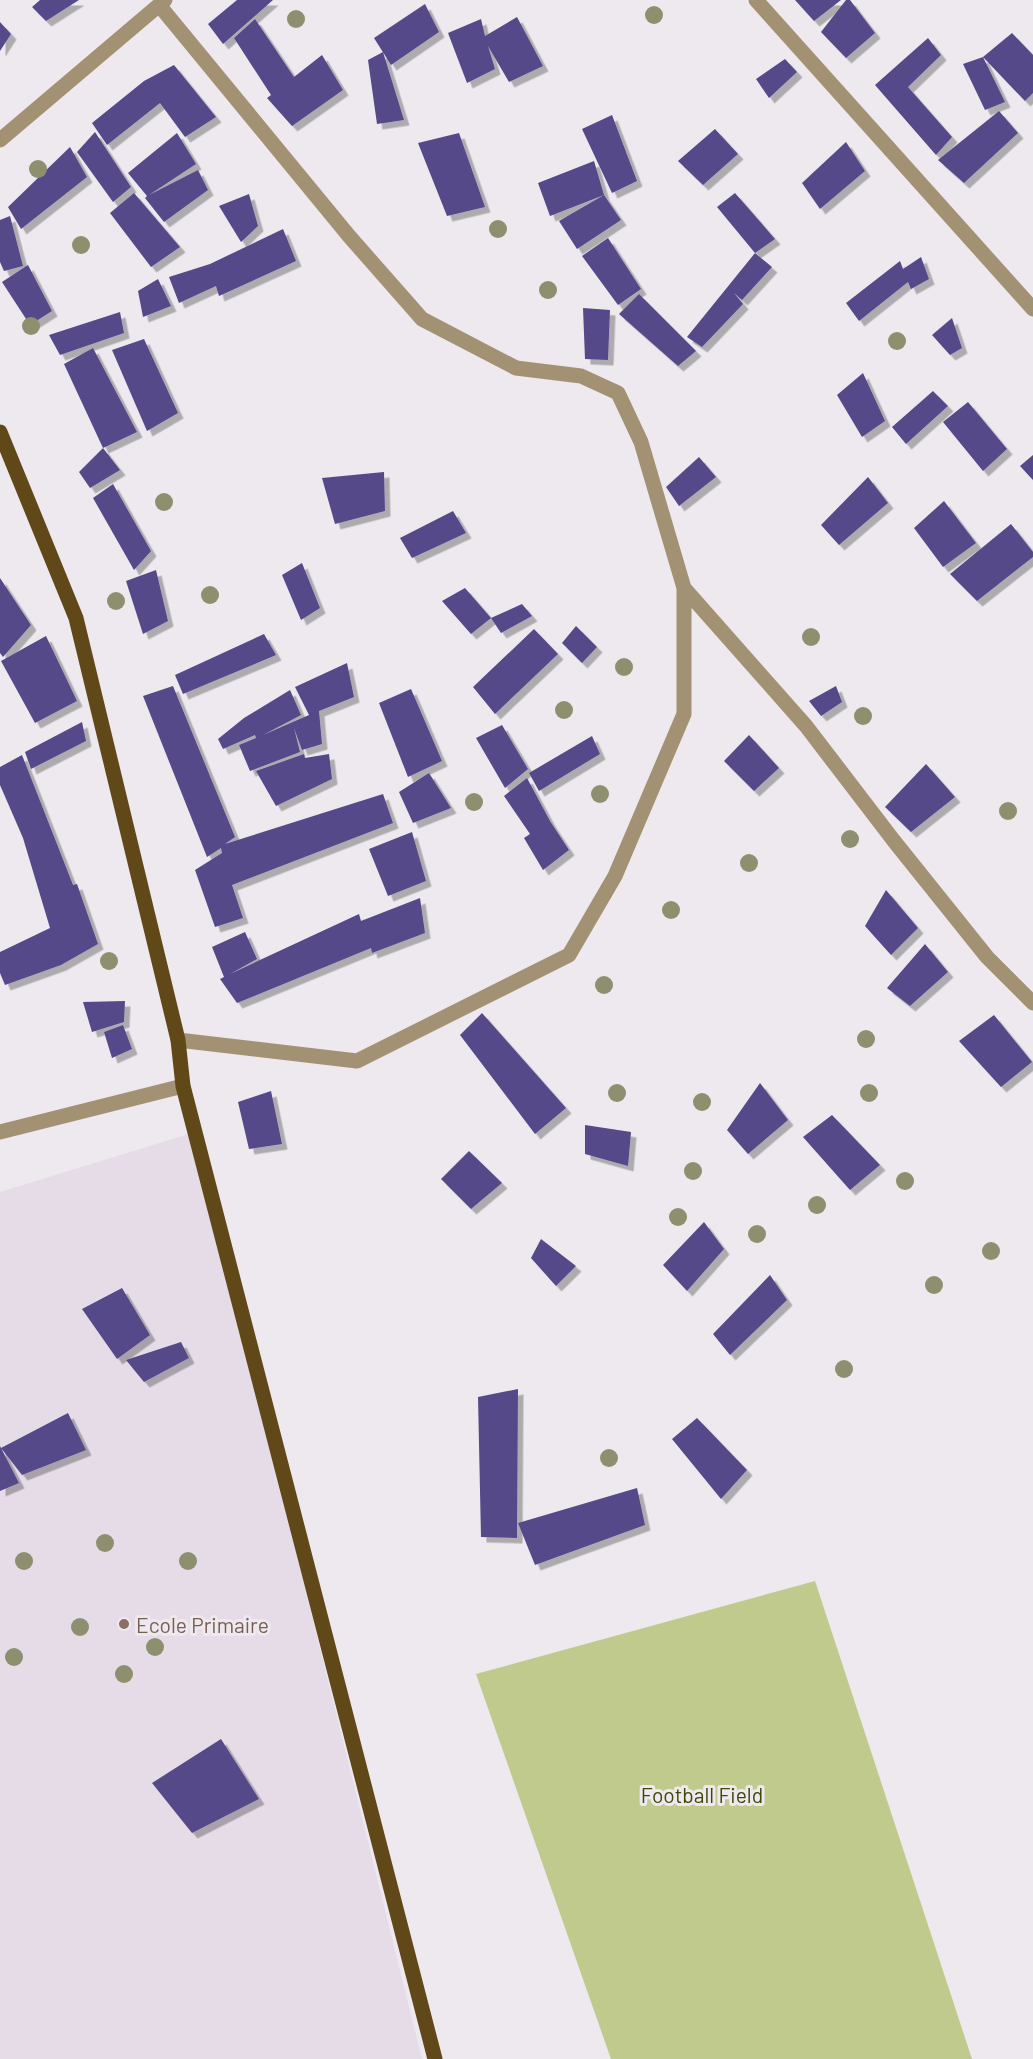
<svg xmlns="http://www.w3.org/2000/svg" width="1033" height="2059" font-family="Barlow,sans-serif">
<defs>
<filter id="shadow"><feDropShadow dx="5.5" dy="5.5" stdDeviation="0" flood-color="#0004"/></filter>
</defs>
<rect width="100%" height="100%" fill="#ede9ee"/>
<path fill="#e5dce7" d="M 192,1133 L 422,2059 L 0,2059 L 0,1192 Z"/>
<path fill="#bfca8c" d="M 815,1581 L 972,2059 L 611,2059 L 476,1674 Z"/>
<path fill="#57488a" filter="url(#shadow)" d="M 40,0 L 79,0 L 46,21 L 32,7 Z
M 237,0 L 273,0 L 223,44 L 208,24 Z
M 795,0 L 841,0 L 814,21 Z
M 846,0 L 850,0 L 875,33 L 846,58 L 821,32 Z
M 425,4 L 439,32 L 391,65 L 374,38 Z
M 517,17 L 543,66 L 509,82 L 488,46 L 495,69 L 467,83 L 448,33 L 481,19 L 485,36 Z
M 255,19 L 294,77 L 322,55 L 343,90 L 292,126 L 267,98 L 271,95 L 234,38 Z
M 0,22 L 11,34 L 0,51 Z
M 1012,33 L 1033,55 L 1033,93 L 1025,101 L 983,57 L 1005,102 L 985,110 L 963,64 L 983,57 Z
M 928,38 L 941,55 L 908,87 L 952,137 L 936,155 L 875,85 Z
M 383,52 L 404,120 L 377,124 L 368,60 Z
M 785,59 L 797,72 L 769,98 L 756,79 Z
M 174,65 L 216,117 L 185,137 L 160,103 L 107,145 L 92,123 L 144,81 Z
M 999,111 L 1018,133 L 964,183 L 938,160 Z
M 612,115 L 637,181 L 612,193 L 582,129 Z
M 715,129 L 738,154 L 703,185 L 678,161 Z
M 95,132 L 131,187 L 113,202 L 77,152 Z
M 177,133 L 196,164 L 149,195 L 198,170 L 208,190 L 164,222 L 145,198 L 147,196 L 128,173 Z
M 459,133 L 485,207 L 447,216 L 418,143 Z
M 846,142 L 865,171 L 820,209 L 802,183 Z
M 70,147 L 87,177 L 21,229 L 8,207 Z
M 594,161 L 604,195 L 621,220 L 577,249 L 559,221 L 604,195 L 550,216 L 538,183 Z
M 134,193 L 180,247 L 151,267 L 110,213 Z
M 735,193 L 775,239 L 755,253 L 717,207 Z
M 249,194 L 258,226 L 241,242 L 219,206 Z
M 10,216 L 23,266 L 4,271 L 0,262 L 0,220 Z
M 283,229 L 296,261 L 219,296 L 216,286 L 179,303 L 169,277 L 210,264 Z
M 608,238 L 641,289 L 618,305 L 582,256 Z
M 755,253 L 772,267 L 742,300 L 734,293 L 743,304 L 702,347 L 687,337 Z
M 921,257 L 929,279 L 911,289 L 908,282 L 859,321 L 846,303 L 900,261 L 903,269 Z
M 28,265 L 52,311 L 30,325 L 2,282 Z
M 158,279 L 171,306 L 143,317 L 138,291 Z
M 639,294 L 696,351 L 678,366 L 619,314 Z
M 583,308 L 610,310 L 608,360 L 585,359 Z
M 120,312 L 124,333 L 60,355 L 49,335 Z
M 952,318 L 962,348 L 950,355 L 932,335 Z
M 144,339 L 178,413 L 147,431 L 112,350 Z
M 93,348 L 137,432 L 103,448 L 64,364 Z
M 863,373 L 885,421 L 862,437 L 837,395 Z
M 933,391 L 948,406 L 906,444 L 892,427 Z
M 968,402 L 1007,449 L 983,471 L 943,422 Z
M 103,448 L 120,470 L 90,488 L 79,472 Z
M 1033,455 L 1033,480 L 1020,466 Z
M 699,457 L 716,477 L 679,506 L 666,487 Z
M 384,472 L 385,511 L 335,524 L 322,478 Z
M 868,477 L 888,503 L 839,545 L 821,525 Z
M 113,484 L 151,551 L 134,570 L 93,498 Z
M 944,501 L 976,543 L 943,567 L 914,528 Z
M 453,511 L 466,533 L 412,558 L 400,538 Z
M 1011,524 L 1033,552 L 1033,557 L 977,601 L 950,574 Z
M 302,563 L 320,608 L 301,620 L 282,575 Z
M 156,570 L 168,621 L 143,634 L 126,581 Z
M 0,578 L 31,625 L 3,657 L 0,653 Z
M 465,588 L 491,618 L 522,604 L 532,616 L 501,633 L 491,618 L 471,634 L 442,601 Z
M 576,626 L 597,647 L 582,663 L 562,643 Z
M 534,629 L 558,654 L 495,714 L 473,687 Z
M 264,634 L 276,655 L 183,694 L 175,675 Z
M 46,636 L 77,701 L 35,723 L 1,661 Z
M 347,663 L 354,697 L 319,711 L 322,744 L 302,750 L 294,728 L 300,752 L 250,771 L 239,745 L 256,738 L 255,735 L 223,749 L 218,739 L 244,718 L 290,690 L 301,715 L 263,735 L 309,715 L 295,687 Z
M 173,686 L 235,837 L 225,844 L 383,794 L 393,823 L 232,885 L 243,918 L 215,927 L 195,870 L 222,853 L 221,848 L 207,857 L 143,696 Z
M 836,686 L 842,702 L 821,716 L 809,701 Z
M 411,689 L 442,761 L 408,777 L 379,703 Z
M 82,722 L 86,741 L 31,769 L 25,752 Z
M 502,725 L 528,769 L 505,788 L 476,738 Z
M 749,735 L 779,768 L 754,791 L 724,761 Z
M 592,736 L 600,754 L 539,791 L 529,773 Z
M 304,754 L 305,758 L 329,754 L 332,779 L 276,806 L 256,771 Z
M 22,755 L 73,885 L 77,884 L 98,944 L 61,965 L 5,985 L 0,973 L 0,952 L 50,928 L 23,838 L 0,785 L 0,767 Z
M 926,764 L 955,797 L 911,832 L 885,807 Z
M 429,773 L 451,808 L 413,823 L 399,792 Z
M 527,778 L 550,821 L 569,850 L 543,870 L 524,838 L 530,834 L 504,796 Z
M 412,832 L 426,881 L 388,896 L 369,849 Z
M 886,890 L 918,928 L 891,955 L 865,926 Z
M 420,898 L 425,933 L 372,953 L 371,948 L 237,1003 L 220,979 L 224,977 L 212,947 L 245,932 L 257,959 L 230,974 L 359,914 L 361,921 Z
M 925,944 L 948,972 L 910,1006 L 887,988 Z
M 125,1001 L 124,1022 L 92,1032 L 83,1002 Z
M 482,1013 L 566,1108 L 535,1134 L 460,1035 Z
M 994,1015 L 1032,1062 L 1001,1087 L 959,1041 Z
M 123,1025 L 132,1049 L 112,1058 L 104,1032 Z
M 760,1083 L 788,1120 L 748,1154 L 727,1130 Z
M 271,1091 L 282,1144 L 249,1149 L 238,1102 Z
M 832,1115 L 880,1165 L 850,1190 L 803,1137 Z
M 585,1125 L 631,1132 L 628,1166 L 585,1154 Z
M 469,1151 L 502,1183 L 471,1209 L 441,1179 Z
M 704,1222 L 724,1249 L 687,1291 L 663,1265 Z
M 541,1239 L 576,1266 L 556,1286 L 531,1258 Z
M 770,1275 L 787,1300 L 730,1355 L 713,1334 Z
M 122,1288 L 150,1335 L 117,1359 L 82,1309 Z
M 181,1342 L 189,1358 L 144,1382 L 126,1360 Z
M 518,1389 L 517,1538 L 481,1537 L 478,1397 Z
M 68,1413 L 86,1450 L 22,1475 L 1,1448 Z
M 697,1418 L 747,1470 L 721,1499 L 672,1439 Z
M 0,1446 L 19,1483 L 0,1491 Z
M 637,1488 L 645,1525 L 535,1565 L 518,1523 Z
M 221,1739 L 259,1799 L 192,1833 L 152,1783 Z"/>
<g fill="none" stroke-linecap="round" stroke-linejoin="round">
<path stroke="#a29172" stroke-width="15" d="M 756,0 L 1033,309
M 159,5 L 349,236 L 422,319 L 516,368 L 581,376 L 618,393 L 641,442 L 684,588 L 806,726 L 894,841 L 987,957 L 1033,1003
M 0,140 L 165,0
M 178,1040 L 357,1061 L 569,955 L 615,876 L 684,714 L 684,588
M 0,1132 L 183,1086"/>
<path stroke="#604818" stroke-width="15" d="M 0,432 L 76,618 L 178,1040 L 183,1086 L 435,2059"/>
</g>
<g fill="#8d8f6f">
<circle cx="654" cy="15" r="9"/>
<circle cx="296" cy="19" r="9"/>
<circle cx="38" cy="169" r="9"/>
<circle cx="498" cy="229" r="9"/>
<circle cx="81" cy="245" r="9"/>
<circle cx="548" cy="290" r="9"/>
<circle cx="31" cy="326" r="9"/>
<circle cx="897" cy="341" r="9"/>
<circle cx="164" cy="502" r="9"/>
<circle cx="210" cy="595" r="9"/>
<circle cx="116" cy="601" r="9"/>
<circle cx="811" cy="637" r="9"/>
<circle cx="624" cy="667" r="9"/>
<circle cx="564" cy="710" r="9"/>
<circle cx="863" cy="716" r="9"/>
<circle cx="600" cy="794" r="9"/>
<circle cx="474" cy="802" r="9"/>
<circle cx="1008" cy="811" r="9"/>
<circle cx="850" cy="839" r="9"/>
<circle cx="749" cy="863" r="9"/>
<circle cx="671" cy="910" r="9"/>
<circle cx="109" cy="961" r="9"/>
<circle cx="604" cy="985" r="9"/>
<circle cx="866" cy="1039" r="9"/>
<circle cx="617" cy="1093" r="9"/>
<circle cx="869" cy="1093" r="9"/>
<circle cx="702" cy="1102" r="9"/>
<circle cx="693" cy="1171" r="9"/>
<circle cx="905" cy="1181" r="9"/>
<circle cx="817" cy="1205" r="9"/>
<circle cx="678" cy="1217" r="9"/>
<circle cx="757" cy="1234" r="9"/>
<circle cx="991" cy="1251" r="9"/>
<circle cx="934" cy="1285" r="9"/>
<circle cx="844" cy="1369" r="9"/>
<circle cx="609" cy="1458" r="9"/>
<circle cx="105" cy="1543" r="9"/>
<circle cx="24" cy="1561" r="9"/>
<circle cx="188" cy="1561" r="9"/>
<circle cx="80" cy="1627" r="9"/>
<circle cx="155" cy="1647" r="9"/>
<circle cx="14" cy="1657" r="9"/>
<circle cx="124" cy="1674" r="9"/>
</g>
<circle fill="#8d6e63" stroke="#ede9ee" stroke-width="2" cx="124" cy="1624" r="6"/>
<g text-anchor="middle" dominant-baseline="central" stroke-width="6" stroke-linejoin="round" paint-order="stroke">
<g font-size="21" fill="#785e54" stroke="#ede9ee" text-anchor="start">
<text x="136" y="1624">Ecole Primaire</text>
</g>
<g font-size="21" fill="#3f4607" stroke="#ede9ee">
<text x="702" y="1794">Football Field</text>
</g>
</g>
</svg>
